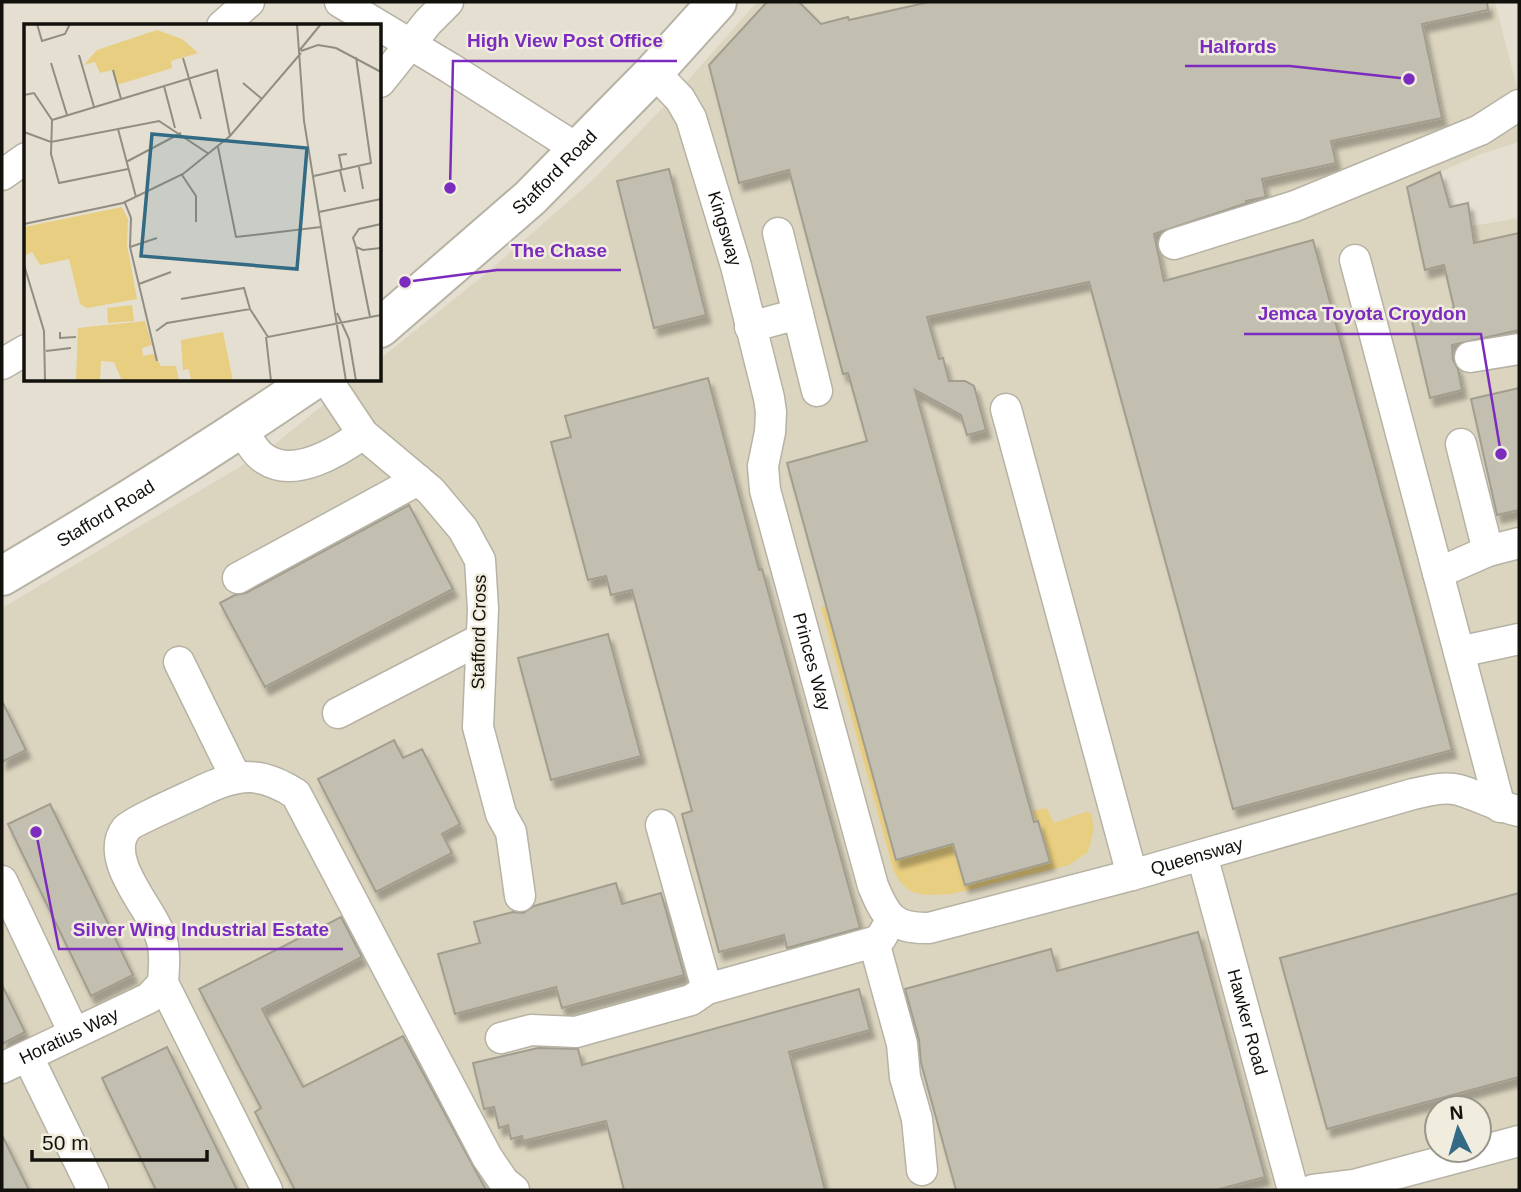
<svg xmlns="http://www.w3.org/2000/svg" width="1521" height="1192" font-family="Arial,sans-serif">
<defs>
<filter id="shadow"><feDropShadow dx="4.5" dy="8" stdDeviation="2" flood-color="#0004"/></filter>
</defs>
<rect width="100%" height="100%" fill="#e4dfd1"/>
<path fill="#dbd4be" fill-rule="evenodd" d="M 757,2 L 1495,2 L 1519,96 L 1519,142 L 1481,154 L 1440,172 L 1450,206 L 1468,203 L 1472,226 L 1519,218 L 1519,1190 L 2,1190 L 2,608 L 265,452 L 354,380 L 380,380 L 380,359 L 489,271 L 594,179 L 676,94 ZM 1437,1108 L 1479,1108 L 1479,1150 L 1437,1150 Z"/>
<path fill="#e8ce80" d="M 821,607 L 826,607 L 896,859 L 953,845 L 965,885 L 1049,862 L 1033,811 L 1047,808 L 1054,823 L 1086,812 L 1091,813 L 1094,828 L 1088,852 L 1069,865 L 952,894 L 926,895 L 912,892 L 901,883 L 894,872 Z"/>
<path fill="#c2beb0" stroke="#a19d8f" stroke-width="2" filter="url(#shadow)" d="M 767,2 L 799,2 L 821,24 L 848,17 L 849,20 L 929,2 L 1487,2 L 1488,10 L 1422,24 L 1442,118 L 1331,141 L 1336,163 L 1262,179 L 1266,197 L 1246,201 L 1247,203 L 1154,234 L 1164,281 L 1313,240 L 1452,750 L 1233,809 L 1089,282 L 927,317 L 939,359 L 943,358 L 949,381 L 965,381 L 974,386 L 986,430 L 967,435 L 961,415 L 915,390 L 1034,822 L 1038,821 L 1050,862 L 965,885 L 953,844 L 896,860 L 787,463 L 867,441 L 848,373 L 843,374 L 789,170 L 739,183 L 709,65 Z
M 669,169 L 706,315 L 654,328 L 617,181 Z
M 1440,172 L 1450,207 L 1468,203 L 1474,243 L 1519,233 L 1519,330 L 1452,345 L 1453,360 L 1458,369 L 1462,390 L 1430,398 L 1411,317 L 1454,308 L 1444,265 L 1425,270 L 1407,187 Z
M 708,378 L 759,570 L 762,569 L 860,928 L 787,948 L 784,935 L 719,952 L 682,814 L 692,811 L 632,590 L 611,595 L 606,576 L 588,580 L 551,442 L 571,437 L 565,416 Z
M 1519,388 L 1519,510 L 1497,515 L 1471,399 Z
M 409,505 L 453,589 L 265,687 L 220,603 L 235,595 L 246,593 Z
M 608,634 L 641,756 L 551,780 L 518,658 Z
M 2,701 L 26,750 L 2,762 Z
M 394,740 L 403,758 L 422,749 L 460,824 L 442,834 L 452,853 L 376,892 L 318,779 Z
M 50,804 L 133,975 L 91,996 L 8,824 Z
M 616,883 L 622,904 L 661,893 L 684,975 L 562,1008 L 556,987 L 455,1014 L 438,954 L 480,943 L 474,922 L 513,912 L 523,913 L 534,906 Z
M 1519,893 L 1519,1077 L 1327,1129 L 1280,958 Z
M 341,917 L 362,957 L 262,1009 L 303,1087 L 403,1036 L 486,1190 L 295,1190 L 255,1112 L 261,1108 L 199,989 Z
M 1198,932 L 1265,1177 L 1216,1190 L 956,1190 L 921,1063 L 919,1040 L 905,989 L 1051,949 L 1057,971 Z
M 2,985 L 25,1032 L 2,1044 Z
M 859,989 L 870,1030 L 789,1052 L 825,1190 L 624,1190 L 606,1121 L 523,1141 L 522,1136 L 511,1139 L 508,1125 L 499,1128 L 494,1107 L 484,1109 L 473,1063 L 538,1048 L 578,1049 L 582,1065 Z
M 167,1047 L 237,1190 L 156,1190 L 102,1078 Z
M 2,1135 L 29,1190 L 2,1190 Z"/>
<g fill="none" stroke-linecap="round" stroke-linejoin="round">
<defs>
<g id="minor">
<path d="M 340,2 L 450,68 L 579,150"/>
<path d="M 222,26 L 249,2"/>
<path id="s1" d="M 654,72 L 680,99 L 691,118 L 736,266 L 769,398 L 771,412 L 770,432 L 763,466 L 765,490 L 873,886 C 886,917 893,929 929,928 L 1132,875 L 1413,794 C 1428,791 1444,786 1459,790 C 1480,796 1498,807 1519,811"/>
<path d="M 380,82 L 428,22 L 448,2"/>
<path d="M 2,175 L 26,158"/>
<path d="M 778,233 L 798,314"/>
<path d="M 1174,244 L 1295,206 L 1480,130 L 1519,105"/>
<path d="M 1355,260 L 1500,807"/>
<path d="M 750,327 L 798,314 L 817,391"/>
<path d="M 1470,357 L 1519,349"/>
<path d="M 2,364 L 26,350"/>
<path d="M 327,380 L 363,434 L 431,491 L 463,529 L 480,560 L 483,609 L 478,727 L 501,814 L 511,832 L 520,896"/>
<path d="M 1006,409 L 1132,875"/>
<path d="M 241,429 C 248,439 255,453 265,459 C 295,479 339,451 363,434"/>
<path d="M 1461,444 L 1488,551"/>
<path d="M 1438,573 L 1488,551 L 1519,543"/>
<path d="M 238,578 L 418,480"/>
<path d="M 1459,652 L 1519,639"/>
<path d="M 179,662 L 236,778"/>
<path d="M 338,713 L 481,639"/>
<path d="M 661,825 L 707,989"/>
<path id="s2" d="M 1202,855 L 1293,1190"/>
<path d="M 2,881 L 74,1033"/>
<path d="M 886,929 L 881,938 L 874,942 L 902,1044 L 905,1077 L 917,1119 L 922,1170"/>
<path d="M 501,1038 L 531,1030 L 576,1032 L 691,1000 L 707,989 L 874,942"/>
<path d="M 28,1057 L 93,1190"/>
<path id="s3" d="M 2,1068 L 149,998 L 163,983"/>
<path d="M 267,1190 L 163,983 C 164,967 166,950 160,935 C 150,907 103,859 126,829 C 131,822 189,797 201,791 C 239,773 260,771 296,794 L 487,1157 L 504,1182 L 514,1190"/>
<path d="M 1313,1190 L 1354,1185 L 1519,1141"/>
</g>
<g id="major">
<path id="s4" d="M 380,328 L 530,198 L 654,72 L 717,2"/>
<path id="s5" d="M 2,576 C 108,514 212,449 313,380"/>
</g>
</defs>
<use href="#minor" stroke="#b6b2a4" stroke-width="33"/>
<use href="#major" stroke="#b6b2a4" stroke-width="42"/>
<use href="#minor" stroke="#fff" stroke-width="30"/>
<use href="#major" stroke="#fff" stroke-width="38"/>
</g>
<g text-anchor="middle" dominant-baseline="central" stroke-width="5" stroke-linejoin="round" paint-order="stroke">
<g font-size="18" fill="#12110c" stroke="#f1edde">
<text stroke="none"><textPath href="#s4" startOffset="234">Stafford Road</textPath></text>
<text stroke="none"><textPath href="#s1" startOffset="175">Kingsway</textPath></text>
<text stroke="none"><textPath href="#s5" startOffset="121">Stafford Road</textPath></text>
<text transform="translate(479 632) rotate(-89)">Stafford Cross</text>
<text stroke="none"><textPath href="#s1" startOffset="621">Princes Way</textPath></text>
<text stroke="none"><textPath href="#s1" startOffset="1208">Queensway</textPath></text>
<text stroke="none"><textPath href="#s2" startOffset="173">Hawker Road</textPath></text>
<text stroke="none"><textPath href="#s3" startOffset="74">Horatius Way</textPath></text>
</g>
</g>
<g transform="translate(24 24)">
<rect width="357" height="357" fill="#e4dfd1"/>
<path d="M 133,6 L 158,15 L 174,29 L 147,37 L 148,44 L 93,61 L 88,46 L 76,49 L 71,38 L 60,41 L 73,26 ZM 98,183 L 104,195 L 103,221 L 113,275 L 63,284 L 56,280 L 45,235 L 16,241 L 8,228 L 0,232 L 0,203 ZM 108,281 L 110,297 L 84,299 L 83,284 ZM 121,297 L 128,321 L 118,324 L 119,332 L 130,330 L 137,342 L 152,342 L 155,357 L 98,357 L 90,338 L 77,337 L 76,357 L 52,357 L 54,304 ZM 199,308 L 209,357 L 167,357 L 165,345 L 159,346 L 157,316 Z" fill="#e8ce80"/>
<path fill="none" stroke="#908d82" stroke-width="2" d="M 13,0 L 18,17 L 41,10 L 46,0M 273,0 L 280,97 L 322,357M 275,27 L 297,0M 277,27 L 294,21 L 312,24 L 357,48M 55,31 L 70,83M 159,34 L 177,95M 27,39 L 43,91M 89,46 L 97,75M 219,59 L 238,75M 140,62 L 151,104M 0,71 L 10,69 L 28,96M 28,96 L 193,46 L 206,112M 28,96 L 27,130 L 35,159 L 104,145M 94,105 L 112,173M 0,108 L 27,118 L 135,97 L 185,130M 194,123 L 212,213 L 297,203M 102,138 L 157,109M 335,143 L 339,165M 316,146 L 321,168M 318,146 L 315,131 L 323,130M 158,151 L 172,172 L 172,198M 290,152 L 347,139 L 332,33M 101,179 L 107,194 L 106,223 L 133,337M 295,188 L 357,175M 0,200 L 99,179 L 159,150 L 206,112 L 277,29M 357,200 L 335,205 L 329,214 L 332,223 L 339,226 L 357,224M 106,223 L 133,214M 332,223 L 346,293M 0,241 L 20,307 L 21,357M 115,260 L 147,248M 157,275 L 220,264 L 226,285M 313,289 L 325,315 L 332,357M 132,307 L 143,299 L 226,285 L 244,313 L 357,291M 36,308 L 36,314 L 52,313M 242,313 L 247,357M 22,327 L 47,324"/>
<path fill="#336b85" fill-opacity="0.15" stroke="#336b85" stroke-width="3.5" d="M 128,110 L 283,124 L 273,245 L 117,232 Z"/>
<rect width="357" height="357" fill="none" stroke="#12110c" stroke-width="3.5"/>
</g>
<path fill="none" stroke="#7b2cbf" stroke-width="2.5" d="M450 188L453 61H677M1409 79L1290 66H1185M405 282L497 270H621M1501 454L1481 334H1244M36 832L59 949H343"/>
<g fill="#7b2cbf" stroke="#f1edde" stroke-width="2.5">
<circle cx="450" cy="188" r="7"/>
<circle cx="1409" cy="79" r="7"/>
<circle cx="405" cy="282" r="7"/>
<circle cx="1501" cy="454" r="7"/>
<circle cx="36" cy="832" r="7"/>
</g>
<g font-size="19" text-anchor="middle" font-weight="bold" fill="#7b2cbf" stroke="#f1edde" stroke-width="5" stroke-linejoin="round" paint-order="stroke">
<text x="565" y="47">High View Post Office</text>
<text x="1238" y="53">Halfords</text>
<text x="559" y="257">The Chase</text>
<text x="1362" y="320">Jemca Toyota Croydon</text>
<text x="201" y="936">Silver Wing Industrial Estate</text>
</g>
<rect width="1521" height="1192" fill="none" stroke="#12110c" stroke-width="7"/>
<g transform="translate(1458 1129) rotate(355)"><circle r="33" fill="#f1edde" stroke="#98958a" stroke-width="2"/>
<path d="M0-5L12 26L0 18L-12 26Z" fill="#336b85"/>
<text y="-10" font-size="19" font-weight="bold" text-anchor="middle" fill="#12110c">N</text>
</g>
<path d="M32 1150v10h175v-10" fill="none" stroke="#12110c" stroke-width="3.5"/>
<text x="42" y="1150" font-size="21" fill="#12110c" stroke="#f1edde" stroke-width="5" paint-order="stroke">50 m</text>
</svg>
